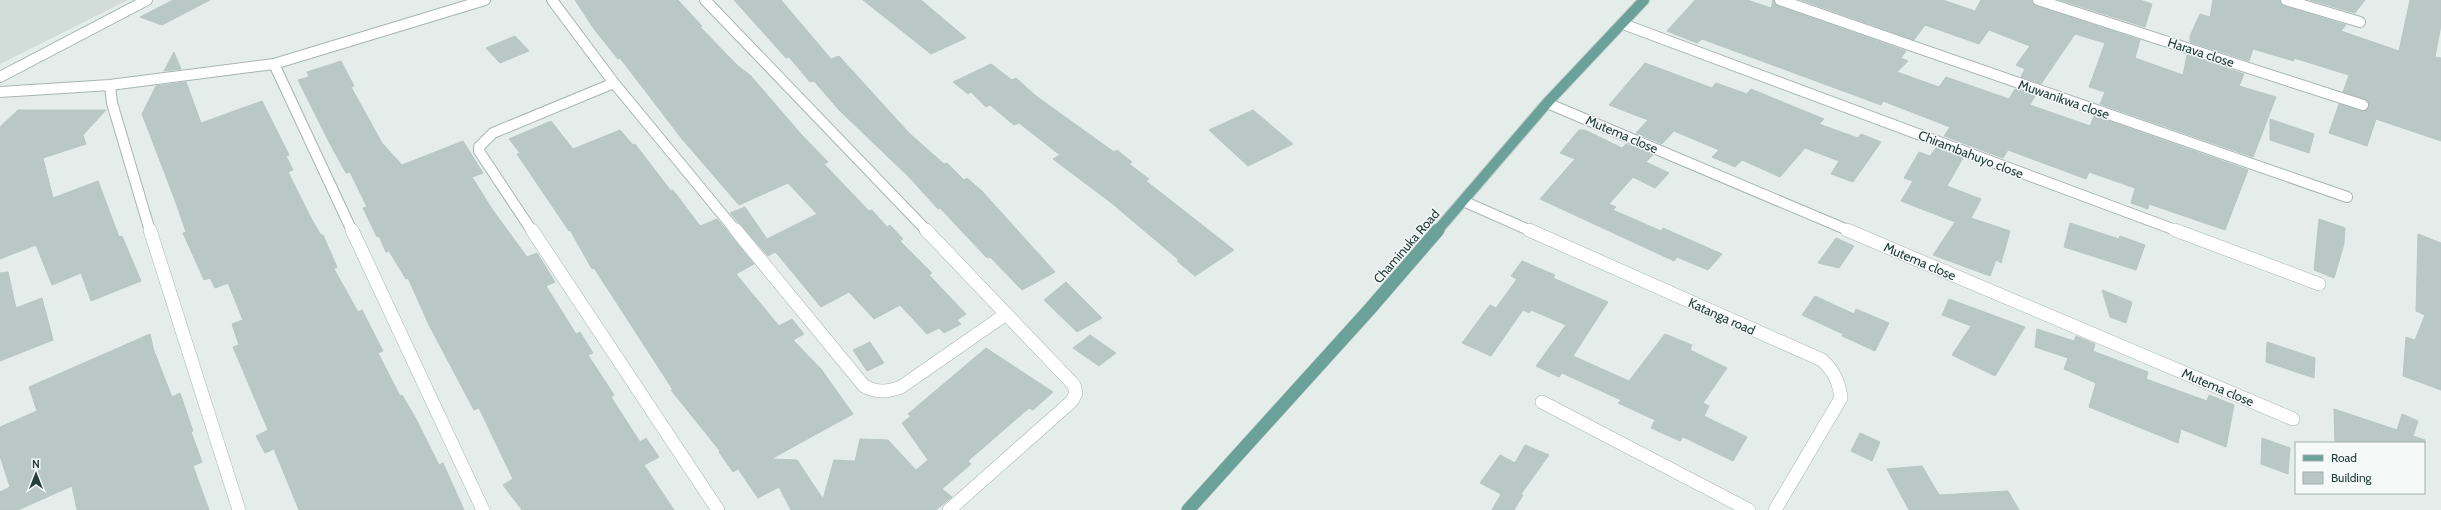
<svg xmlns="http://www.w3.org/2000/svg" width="2441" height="510" font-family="Cabin,sans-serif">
<rect width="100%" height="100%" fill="#e4edea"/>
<path fill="#d2ddd9" d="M 0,0 L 128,0 L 0,64 Z"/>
<path fill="#b9c8c4" stroke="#b7c7c2" d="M 173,0 L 210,0 L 162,25 L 140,17 Z
M 575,0 L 678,0 L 702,26 L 700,27 L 737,65 L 751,76 L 800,133 L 828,162 L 824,164 L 869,211 L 872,210 L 887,227 L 890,225 L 903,239 L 900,241 L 932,273 L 929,275 L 966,314 L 957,320 L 961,324 L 944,333 L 939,328 L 927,334 L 900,305 L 874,319 L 849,292 L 821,307 L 778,255 L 775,252 L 768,256 L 730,213 L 745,207 L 767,239 L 817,214 L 788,183 L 739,205 L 682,139 L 620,58 L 618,59 L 594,29 Z
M 734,0 L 781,0 L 831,59 L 839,56 L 909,133 L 944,164 L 947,163 L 964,180 L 967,178 L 982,191 L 1055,272 L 1022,290 L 990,257 L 987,258 L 940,208 L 938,209 L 909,177 L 839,110 L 814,81 L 810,82 L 789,57 L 786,58 Z
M 863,0 L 921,0 L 966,38 L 931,54 Z
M 1695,0 L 1747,0 L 1771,8 L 1773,0 L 1778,6 L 1906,51 L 1901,58 L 1908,61 L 1897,72 L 1939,87 L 1946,77 L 2009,99 L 2015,89 L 2035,96 L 2030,105 L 2090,126 L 2094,116 L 2248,170 L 2225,230 L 2149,204 L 2148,209 L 2131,203 L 2135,188 L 2089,172 L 2086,179 L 2008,150 L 2003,158 L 1944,136 L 1950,127 L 1883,101 L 1881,105 L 1702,39 L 1697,43 L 1667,31 Z
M 1801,0 L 1943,0 L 1975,11 L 1981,0 L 2031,0 L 2036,6 L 2140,40 L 2135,58 L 2183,75 L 2187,55 L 2244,74 L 2239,86 L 2276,97 L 2253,157 L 2100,104 L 2105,92 L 2089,87 L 2105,43 L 2075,34 L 2041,84 L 2021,77 L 2025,69 L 2016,65 L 2030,46 L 1989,30 L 1979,44 L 1925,25 L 1914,40 Z
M 2060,0 L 2140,0 L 2152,4 L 2145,27 Z
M 2213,0 L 2279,0 L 2284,6 L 2346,25 L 2341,31 L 2399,51 L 2410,0 L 2441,0 L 2441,25 L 2435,57 L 2441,58 L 2441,141 L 2376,119 L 2367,146 L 2329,133 L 2339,104 L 2361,111 L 2369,107 L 2369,103 L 2365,99 L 2343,92 L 2349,75 L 2294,58 L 2294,61 L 2253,49 L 2249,61 L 2190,42 L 2190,36 L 2200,14 L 2210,17 Z
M 2310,0 L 2365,0 L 2355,13 Z
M 515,36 L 529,51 L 500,63 L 486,48 Z
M 174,52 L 181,69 L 164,71 Z
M 341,61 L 354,86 L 351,87 L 382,143 L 402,165 L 463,141 L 483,173 L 472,177 L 492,209 L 527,257 L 537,253 L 555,282 L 546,286 L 576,334 L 580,332 L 593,353 L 588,355 L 614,395 L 611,397 L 640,442 L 646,438 L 659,457 L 644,465 L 674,510 L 522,510 L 503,485 L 513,479 L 479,408 L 474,410 L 429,325 L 408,278 L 406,279 L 389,251 L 386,252 L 379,236 L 377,237 L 363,208 L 367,207 L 350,172 L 346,173 L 328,140 L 298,80 L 309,77 L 307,72 Z
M 1645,63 L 1712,88 L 1716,83 L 1747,94 L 1751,89 L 1824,119 L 1819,124 L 1858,138 L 1861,134 L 1881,142 L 1853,182 L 1831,174 L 1839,161 L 1805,148 L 1780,177 L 1742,160 L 1735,167 L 1712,157 L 1719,150 L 1674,131 L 1662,144 L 1636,133 L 1648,120 L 1609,105 Z
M 991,64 L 1012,80 L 1016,78 L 1036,96 L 1114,152 L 1117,150 L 1132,162 L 1129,164 L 1149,179 L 1146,181 L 1234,250 L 1195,276 L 1177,261 L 1179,260 L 1109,201 L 1053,159 L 1060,155 L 1019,123 L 1014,125 L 990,105 L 986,107 L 971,92 L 968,94 L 953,82 Z
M 186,82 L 201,123 L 262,101 L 289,155 L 286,156 L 293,170 L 288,172 L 312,220 L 321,235 L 323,235 L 337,267 L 334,269 L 358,312 L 362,310 L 383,351 L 378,353 L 400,396 L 402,395 L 415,417 L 439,465 L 443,463 L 464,510 L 299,510 L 274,449 L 265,453 L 256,436 L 268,430 L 233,347 L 239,345 L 232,324 L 243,320 L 228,283 L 215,288 L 210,278 L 204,280 L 183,233 L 186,232 L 175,200 L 142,114 L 156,86 Z
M 18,110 L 106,110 L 83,135 L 86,144 L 43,158 L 53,198 L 98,181 L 119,237 L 122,236 L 141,281 L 91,301 L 81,273 L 52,285 L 36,245 L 0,259 L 0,127 Z
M 1253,110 L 1293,144 L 1248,166 L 1209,130 Z
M 2270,119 L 2314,134 L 2309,153 L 2270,140 Z
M 551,121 L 573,149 L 620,130 L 633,145 L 635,144 L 671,191 L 673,190 L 700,226 L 717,219 L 729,233 L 754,264 L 736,274 L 779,326 L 792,319 L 804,334 L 793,340 L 821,369 L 853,414 L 771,459 L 797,460 L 823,499 L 834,460 L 855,461 L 860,439 L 888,440 L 916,470 L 928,460 L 902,423 L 911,416 L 908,414 L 986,348 L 1053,392 L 1033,410 L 1029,408 L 968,461 L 971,464 L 942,489 L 952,497 L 936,510 L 791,510 L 779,487 L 758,498 L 738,469 L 733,472 L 719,452 L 720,451 L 671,390 L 673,390 L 631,325 L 594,268 L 592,269 L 570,230 L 569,231 L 517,154 L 520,153 L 509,139 Z
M 1579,130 L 1585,130 L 1622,148 L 1626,144 L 1653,155 L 1646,162 L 1669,173 L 1655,188 L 1633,177 L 1609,204 L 1616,207 L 1613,210 L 1661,231 L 1663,228 L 1722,254 L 1708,270 L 1677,257 L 1674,261 L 1540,199 L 1575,159 L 1560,153 Z
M 1936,148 L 1963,158 L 1947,186 L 1981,199 L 1971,218 L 2010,231 L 2001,263 L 1996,260 L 1990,276 L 1933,255 L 1955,222 L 1901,201 L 1913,181 L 1904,178 L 1919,152 L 1930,156 Z
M 2319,219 L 2345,228 L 2344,244 L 2334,278 L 2314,270 Z
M 2070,223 L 2119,239 L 2120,236 L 2145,245 L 2136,270 L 2064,247 Z
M 2418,234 L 2441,243 L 2441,390 L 2403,376 L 2406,337 L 2415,340 L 2425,315 L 2416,311 Z
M 1836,238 L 1854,246 L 1839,268 L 1818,263 Z
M 1522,261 L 1555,275 L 1553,278 L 1608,302 L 1573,356 L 1629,381 L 1665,334 L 1692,345 L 1690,350 L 1727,368 L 1703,403 L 1709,406 L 1704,416 L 1747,437 L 1733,461 L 1683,437 L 1680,441 L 1651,428 L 1655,420 L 1618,403 L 1621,400 L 1562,373 L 1559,377 L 1536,366 L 1566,325 L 1531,310 L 1529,313 L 1523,310 L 1491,356 L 1462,343 L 1490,305 L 1496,308 L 1517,279 L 1511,276 Z
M 8,272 L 16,308 L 42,298 L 53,340 L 0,361 L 0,273 Z
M 1066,282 L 1102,318 L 1077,332 L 1044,300 Z
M 2102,290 L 2132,302 L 2126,323 L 2110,317 Z
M 1815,296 L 1854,314 L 1856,309 L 1889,323 L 1875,351 L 1842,336 L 1843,334 L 1802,315 Z
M 1949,299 L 2025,327 L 1995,376 L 1952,355 L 1971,326 L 1942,315 Z
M 2037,329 L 2074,341 L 2076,336 L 2095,344 L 2093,351 L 2148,372 L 2146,379 L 2207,401 L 2209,395 L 2234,405 L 2226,447 L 2181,429 L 2178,443 L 2089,407 L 2096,383 L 2064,369 L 2068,358 L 2035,347 Z
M 150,334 L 154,351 L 172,397 L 180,393 L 193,431 L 191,432 L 202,462 L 193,466 L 209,510 L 77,510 L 72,486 L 18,510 L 0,510 L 0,492 L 10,487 L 0,456 L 0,427 L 37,411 L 29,387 Z
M 1090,335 L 1116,353 L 1099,366 L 1073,348 Z
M 870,342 L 884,363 L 867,371 L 853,350 Z
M 2267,342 L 2315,358 L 2314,378 L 2266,362 Z
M 2334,409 L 2397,430 L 2402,414 L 2418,421 L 2413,436 L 2425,440 L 2425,443 L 2335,443 Z
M 1860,433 L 1880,442 L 1872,461 L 1851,451 Z
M 2262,438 L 2290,448 L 2288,474 L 2261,464 Z
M 1525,445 L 1549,455 L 1521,494 L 1523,495 L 1514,510 L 1492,510 L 1501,494 L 1480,483 L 1500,455 L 1515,463 Z
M 1922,466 L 1939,495 L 2008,491 L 2019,510 L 1909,510 L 1887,469 Z"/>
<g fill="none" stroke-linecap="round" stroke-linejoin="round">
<defs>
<path id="minor-far1" d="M 552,0 L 614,83 L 736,231
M 705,0 L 927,231
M 1780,0 L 2347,197
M 2038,0 L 2363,105
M 2286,0 L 2360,22
M 1623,24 L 2178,231
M 274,64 L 352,231
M 0,77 L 147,0
M 110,85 L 274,64 L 485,0
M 0,92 L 110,85 L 112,103 L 150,231
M 1547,103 L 1850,231
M 1463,201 L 1531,231
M 532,231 L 479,151 L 479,147 L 493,133 L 614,83"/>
<path id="minor" d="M 150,230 L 239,510
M 352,230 L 483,510
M 532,230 L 718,510
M 736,230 L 864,386 C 877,393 888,392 901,387 L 1006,314
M 926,230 L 1074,385 L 1076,393 L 1072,401 L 949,510
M 1529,230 L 1822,360 C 1834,371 1839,382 1841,398 L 1775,510
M 1847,230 L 2293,419
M 2175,230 L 2319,284
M 1542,402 L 1749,510"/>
<path id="major-far1" d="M 1437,231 L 1547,103 L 1644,0"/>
<path id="major" d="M 1188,510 L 1369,310 L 1438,230"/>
</defs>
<use href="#minor-far1" stroke="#a7b5b2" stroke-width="12"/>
<use href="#minor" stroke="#a7b5b2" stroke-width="14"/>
<use href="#major-far1" stroke="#c2c9c8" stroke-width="12"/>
<use href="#major" stroke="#c2c9c8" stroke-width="14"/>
<use href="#minor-far1" stroke="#fff" stroke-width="10"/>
<use href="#minor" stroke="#fff" stroke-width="13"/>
<use href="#major-far1" stroke="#6aa199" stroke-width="10"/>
<use href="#major" stroke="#6aa199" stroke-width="13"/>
</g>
<g text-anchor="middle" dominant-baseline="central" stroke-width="3" stroke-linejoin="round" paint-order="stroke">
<g font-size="13" fill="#243e3a" stroke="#f5f9f8">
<text transform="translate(2201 52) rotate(18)">Harava close</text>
<text transform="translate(2064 99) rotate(19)">Muwanikwa close</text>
<text transform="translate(1622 134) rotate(23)">Mutema close</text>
<text transform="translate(1971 154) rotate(21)">Chirambahuyo close</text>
<text transform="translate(1406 246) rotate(-49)">Chaminuka Road</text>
<text transform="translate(1920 261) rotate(23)">Mutema close</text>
<text transform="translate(1722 316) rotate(24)">Katanga road</text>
<text transform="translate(2218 387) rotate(23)">Mutema close</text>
</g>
</g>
<rect x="2295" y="442" width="130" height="52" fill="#f5f9f8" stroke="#a1aeac"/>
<rect x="2303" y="455" width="20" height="6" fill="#6aa199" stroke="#a1aeac"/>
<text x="2331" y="462" font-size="12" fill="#243e3a">Road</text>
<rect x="2303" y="472" width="20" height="12" fill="#b9c8c4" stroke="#a1aeac"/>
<text x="2331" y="482" font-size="12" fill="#243e3a">Building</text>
<g transform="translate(36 474)" stroke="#f5f9f8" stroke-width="3" paint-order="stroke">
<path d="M0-3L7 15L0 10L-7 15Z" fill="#243e3a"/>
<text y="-6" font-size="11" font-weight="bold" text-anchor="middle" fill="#243e3a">N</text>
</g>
</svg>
